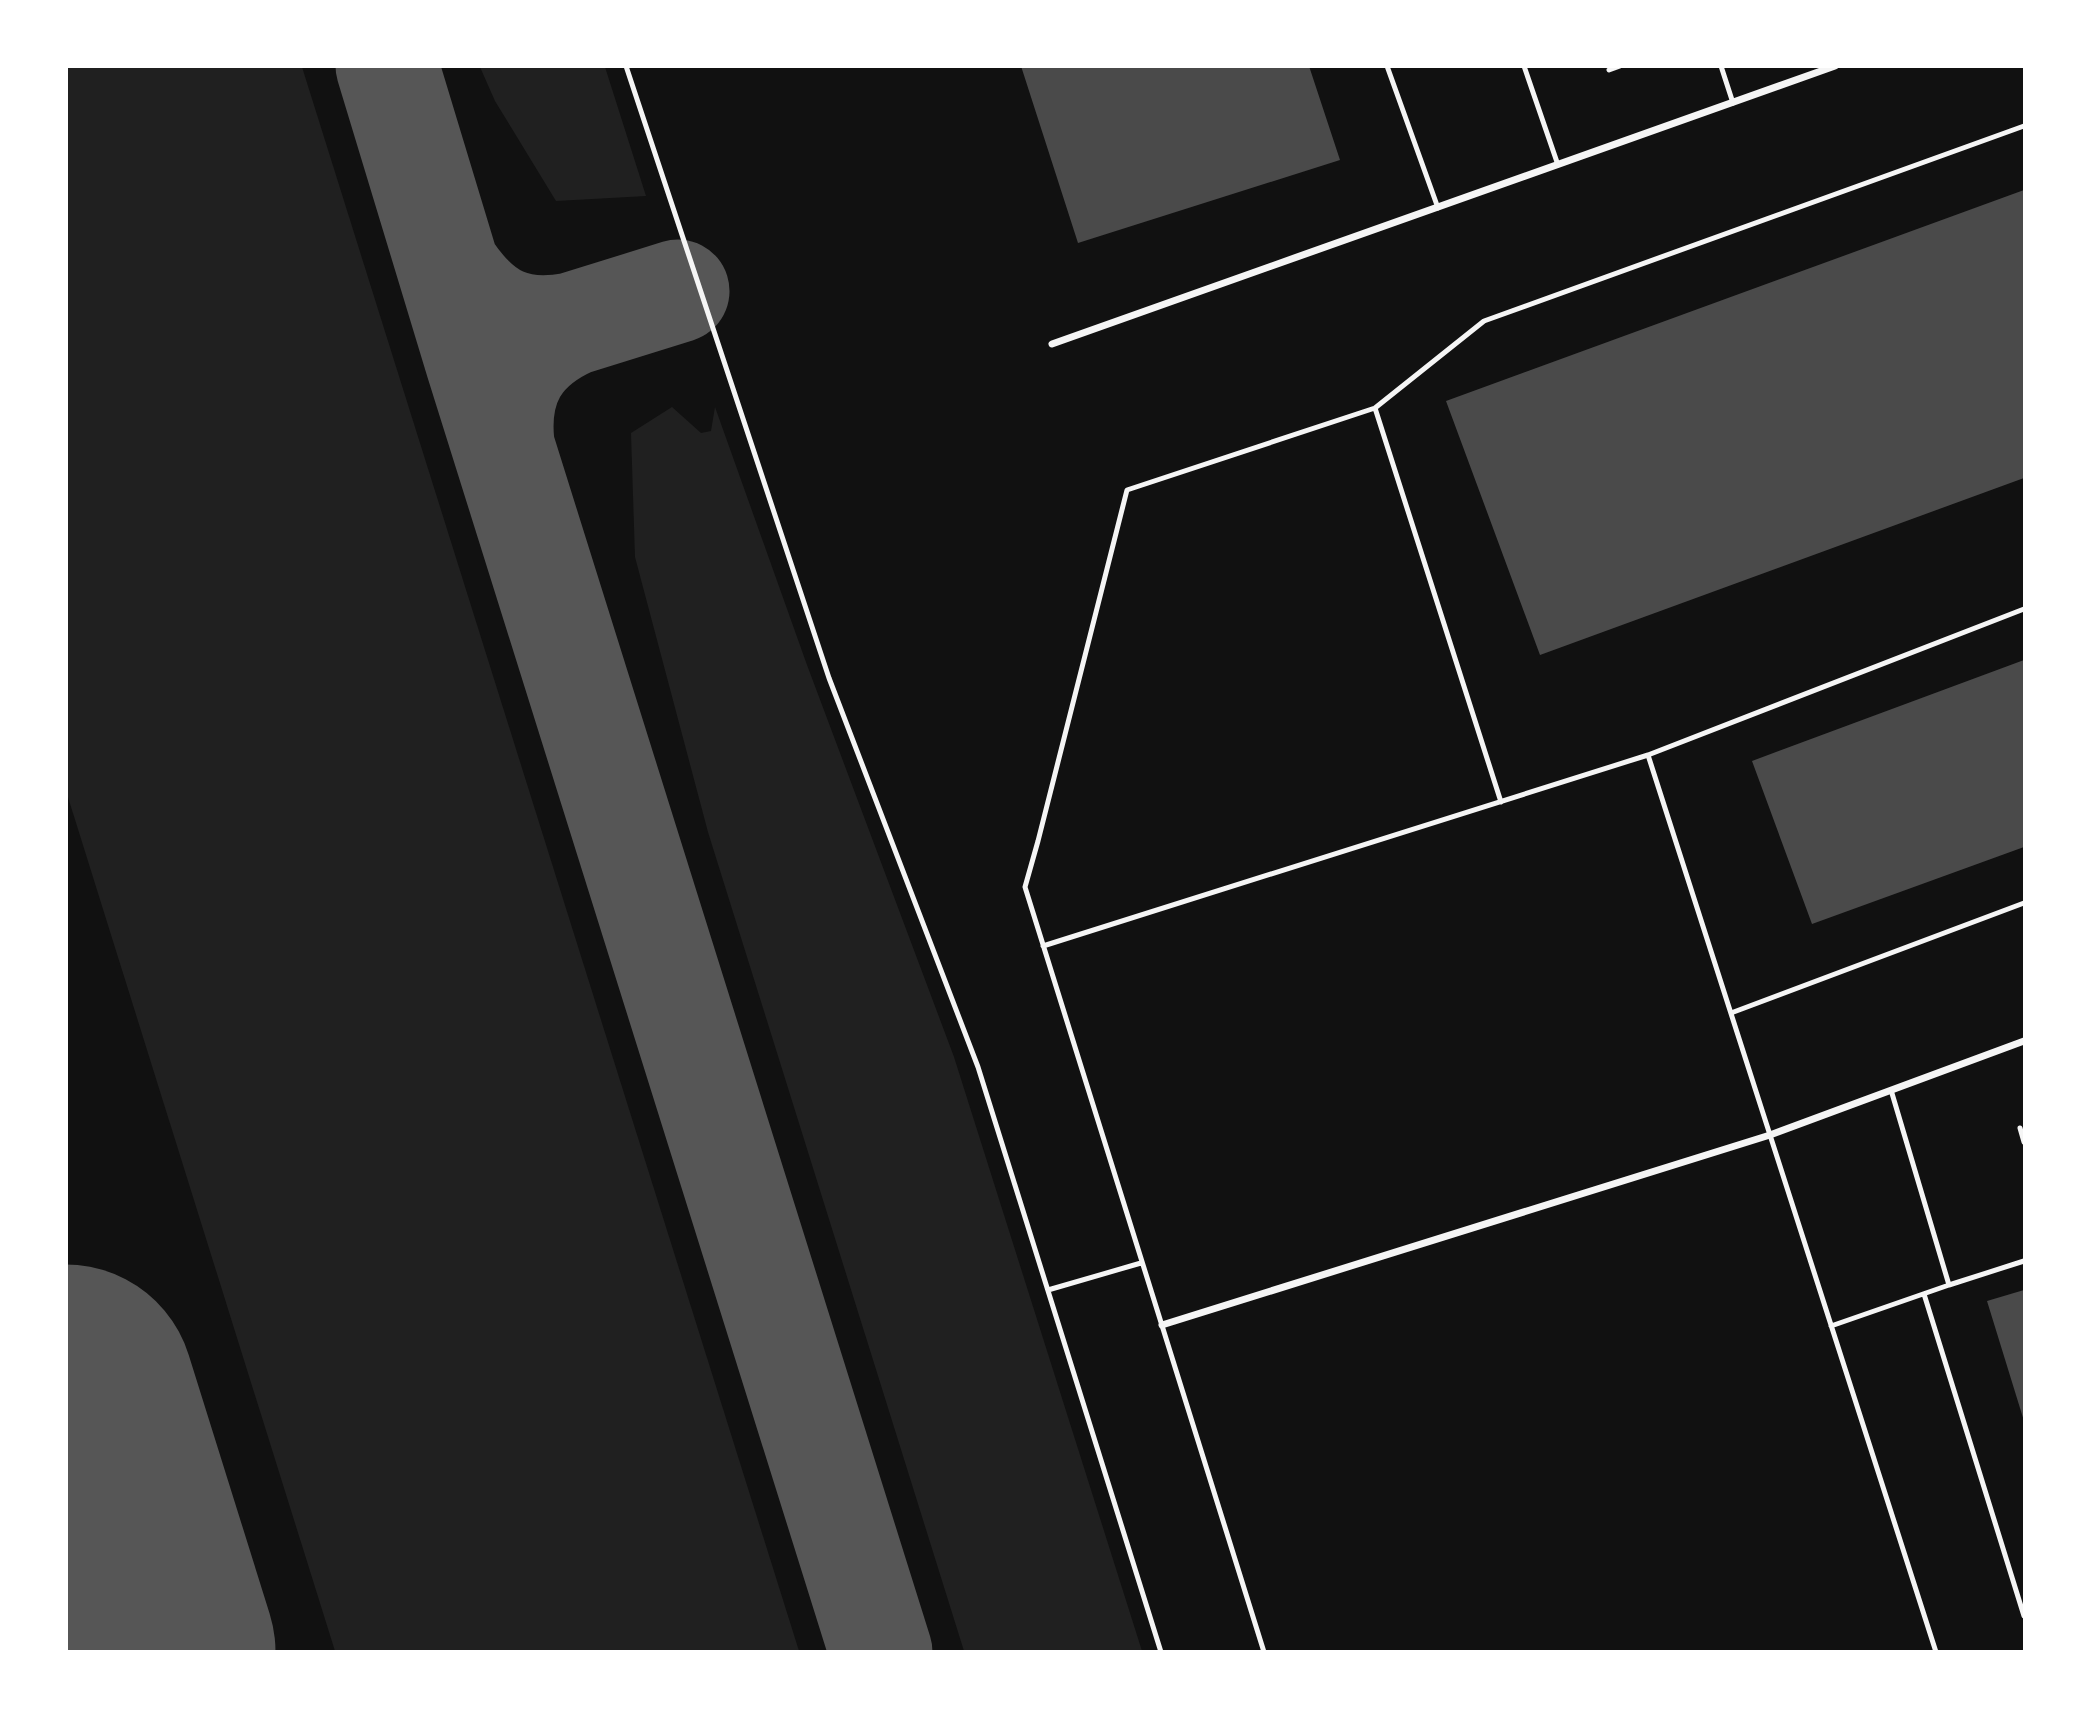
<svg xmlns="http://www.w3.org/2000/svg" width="2091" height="1718" font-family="'Noto Sans',sans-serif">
<rect width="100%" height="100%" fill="#111"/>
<path fill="#202020" d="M 66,67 L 302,67 L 799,1651 L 335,1651 L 67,794 Z
M 480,67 L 605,67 L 646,196 L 556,201 L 495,101 Z
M 672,407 L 701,433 L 711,431 L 715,407 L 807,665 L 954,1057 L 1142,1651 L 964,1651 L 708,832 L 635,557 L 631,433 Z"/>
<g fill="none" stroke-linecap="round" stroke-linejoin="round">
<path stroke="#565656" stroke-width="103" d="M 387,66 L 477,363 L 881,1652
M 450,270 C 482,317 515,334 572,324 C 519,348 497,386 503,444
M 572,324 L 678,291"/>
<path stroke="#565656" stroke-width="257" d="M 66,1393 L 147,1652"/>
</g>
<path fill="#4a4a4a" d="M 1021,66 L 1309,66 L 1340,160 L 1078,243 Z
M 2024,190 L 2024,478 L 1540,655 L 1446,401 Z
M 2024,660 L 2024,847 L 1812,924 L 1752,761 Z
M 2024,1290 L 2024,1421 L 1987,1301 Z"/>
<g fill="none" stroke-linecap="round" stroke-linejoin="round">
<path stroke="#f5f5f5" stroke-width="5" d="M 626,66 L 829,678 L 978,1067 L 1161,1652
M 1387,66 L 1438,208
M 1524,66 L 1558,165
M 1721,66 L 1733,103
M 1609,70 L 1620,66
M 1375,408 L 1484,321 L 2024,126
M 1648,755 L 2024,609
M 1043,946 L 1648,755 L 1936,1652
M 1731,1013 L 2024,903
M 2020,1128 L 2024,1142
M 1949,1285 L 2024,1261
M 1048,1290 L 1141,1263
M 1924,1294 L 2024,1616
M 1831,1326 L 1949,1285 L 1891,1090
M 1264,1652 L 1025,887 L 1038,841 L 1127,490 L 1375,408 L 1501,802"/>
<path stroke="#f5f5f5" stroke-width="7" d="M 1052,344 L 1835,66
M 1162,1325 L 1770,1135 L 2024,1041"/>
</g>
<rect width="2091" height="1718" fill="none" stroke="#ffffff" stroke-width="136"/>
</svg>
